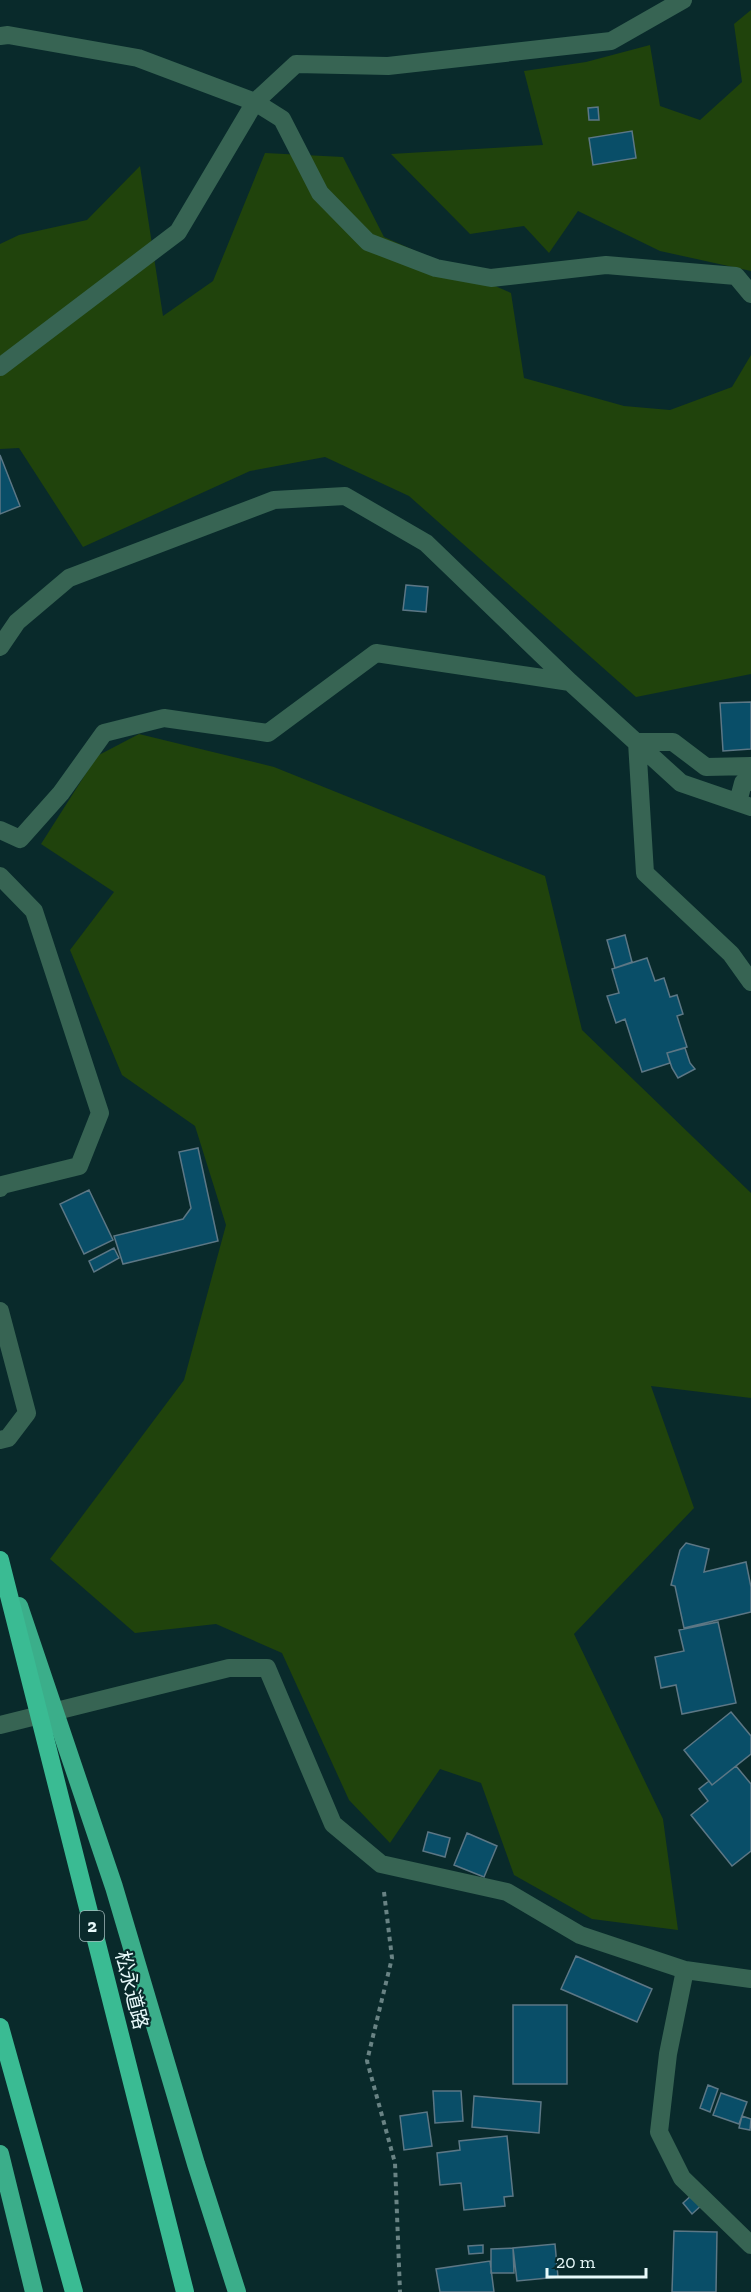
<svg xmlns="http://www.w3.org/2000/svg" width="751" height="2292" font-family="'Zilla Slab','Noto Sans JP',serif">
<rect width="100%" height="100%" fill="#092a2b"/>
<path fill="#20430c" d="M 751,10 L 751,271 L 660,251 L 578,211 L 549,253 L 524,226 L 470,234 L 391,154 L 543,145 L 524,71 L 586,62 L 650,45 L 660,106 L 700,120 L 742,82 L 734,24 Z
M 265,153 L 343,157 L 384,237 L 511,293 L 524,378 L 624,406 L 670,410 L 732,387 L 751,355 L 751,674 L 636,697 L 409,496 L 325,457 L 250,471 L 83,547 L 19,448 L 0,449 L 0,244 L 19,235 L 87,220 L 140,166 L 163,316 L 213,281 Z
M 139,734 L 274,767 L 545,876 L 582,1030 L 751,1193 L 751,1398 L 651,1386 L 694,1508 L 574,1634 L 663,1819 L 678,1930 L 592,1919 L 514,1875 L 481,1783 L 440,1769 L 390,1843 L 349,1800 L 282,1653 L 216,1624 L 135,1633 L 50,1559 L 184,1380 L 226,1225 L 195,1126 L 122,1075 L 70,950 L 114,892 L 41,844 L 97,756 Z"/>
<path fill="#094e68" stroke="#5c7785" stroke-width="1.5" d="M 598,107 L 599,120 L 589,120 L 588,108 Z
M 632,131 L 636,158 L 593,165 L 589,138 Z
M 0,455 L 20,506 L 0,514 Z
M 406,585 L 428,587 L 426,612 L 403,610 Z
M 751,702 L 751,749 L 723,751 L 720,703 Z
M 625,935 L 632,962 L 615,968 L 607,940 Z
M 647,958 L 655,981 L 664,978 L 670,997 L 677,995 L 683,1014 L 677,1016 L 687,1047 L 667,1053 L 670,1063 L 642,1072 L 625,1019 L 616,1023 L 607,996 L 619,993 L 612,969 Z
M 685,1048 L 690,1063 L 695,1069 L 678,1078 L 672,1068 L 667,1053 Z
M 198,1148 L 218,1241 L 123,1264 L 114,1236 L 183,1219 L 191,1208 L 179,1152 Z
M 89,1190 L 113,1240 L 84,1254 L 60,1204 Z
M 114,1248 L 119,1258 L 94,1272 L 89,1261 Z
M 686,1543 L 709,1549 L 704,1572 L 746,1562 L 751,1587 L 751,1612 L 684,1628 L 675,1586 L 671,1585 L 680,1550 Z
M 718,1622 L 736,1703 L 682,1714 L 676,1685 L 661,1688 L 655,1657 L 684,1651 L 679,1630 Z
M 731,1712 L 751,1736 L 751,1754 L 712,1785 L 684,1750 Z
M 736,1766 L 751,1784 L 751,1851 L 732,1866 L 691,1815 L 708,1801 L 699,1789 L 709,1781 L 712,1785 Z
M 428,1832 L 450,1838 L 445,1857 L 423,1851 Z
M 467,1833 L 497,1846 L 484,1877 L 454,1865 Z
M 576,1956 L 652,1989 L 637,2022 L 561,1989 Z
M 513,2005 L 567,2005 L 567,2084 L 513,2084 Z
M 708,2085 L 718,2089 L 710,2112 L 700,2108 Z
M 433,2091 L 461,2091 L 463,2121 L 435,2123 Z
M 721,2093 L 747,2102 L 739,2124 L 713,2115 Z
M 474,2096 L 541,2102 L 539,2133 L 472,2127 Z
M 427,2112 L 432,2146 L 404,2150 L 400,2116 Z
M 742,2116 L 751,2119 L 750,2130 L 739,2128 Z
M 507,2136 L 513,2196 L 504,2197 L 505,2206 L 464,2210 L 461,2183 L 440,2185 L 437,2153 L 460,2150 L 459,2141 Z
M 694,2193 L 704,2203 L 692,2214 L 683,2203 Z
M 674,2231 L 717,2232 L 716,2292 L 672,2292 Z
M 555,2244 L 558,2277 L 517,2281 L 513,2248 Z
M 483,2245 L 483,2253 L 469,2254 L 468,2246 Z
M 513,2248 L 514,2273 L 491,2273 L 491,2249 Z
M 490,2261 L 494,2292 L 440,2292 L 436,2269 Z"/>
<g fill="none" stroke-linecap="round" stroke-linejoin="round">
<path stroke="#698384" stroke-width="4" stroke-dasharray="4.5 4.5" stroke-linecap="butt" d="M 384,1892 L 392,1958 L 367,2061 L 395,2163 L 400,2292"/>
<path stroke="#376453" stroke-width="18" d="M 0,36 L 8,35 L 138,58 L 255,102 L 282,119 L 320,193 L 368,242 L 436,268 L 491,278 L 606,265 L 736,276 L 751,294
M 0,367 L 178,232 L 255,102 L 296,64 L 388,66 L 611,41 L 683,0
M 0,647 L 17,622 L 69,578 L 274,500 L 345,496 L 426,543 L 570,682 L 681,783 L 751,807
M 751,766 L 706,767 L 673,742 L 637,742 L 645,873 L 731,954 L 751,982
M 738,802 L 743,783 L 751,782
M 0,830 L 20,839 L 61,793 L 104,733 L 164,718 L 268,733 L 376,653 L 570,682
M 0,876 L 34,911 L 100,1113 L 79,1166 L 2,1185 L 0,1188
M 0,1311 L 27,1413 L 8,1438 L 0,1440
M 0,1725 L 229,1668 L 267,1668 L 333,1824 L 381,1864 L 507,1892 L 580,1935 L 685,1970 L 751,1979
M 685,1970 L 668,2054 L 659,2132 L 682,2178 L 751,2245"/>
<path stroke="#3bae8a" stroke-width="18" d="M 19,1606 L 114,1887 L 196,2164 L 237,2292
M 0,2154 L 34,2292"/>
<path stroke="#3abb93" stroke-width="18" d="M 0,1560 L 185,2292
M 0,2027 L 74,2292"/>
</g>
<g text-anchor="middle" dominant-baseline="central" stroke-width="4.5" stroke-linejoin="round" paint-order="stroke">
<rect fill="#092a2b" stroke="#a4bbbc" stroke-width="1.5" x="80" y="1911" width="24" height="30" rx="4.5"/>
<g font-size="18" font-weight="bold" fill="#e7f9fa">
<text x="92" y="1926">2</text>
</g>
<g font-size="20" fill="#e7f9fa" stroke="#092a2b">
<text transform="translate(132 1990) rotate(76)">松永道路</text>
</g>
</g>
<path d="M547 2268v9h99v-9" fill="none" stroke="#e7f9fa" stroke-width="3"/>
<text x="556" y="2268" font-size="18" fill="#e7f9fa" stroke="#092a2b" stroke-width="4.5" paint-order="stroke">20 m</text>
</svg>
